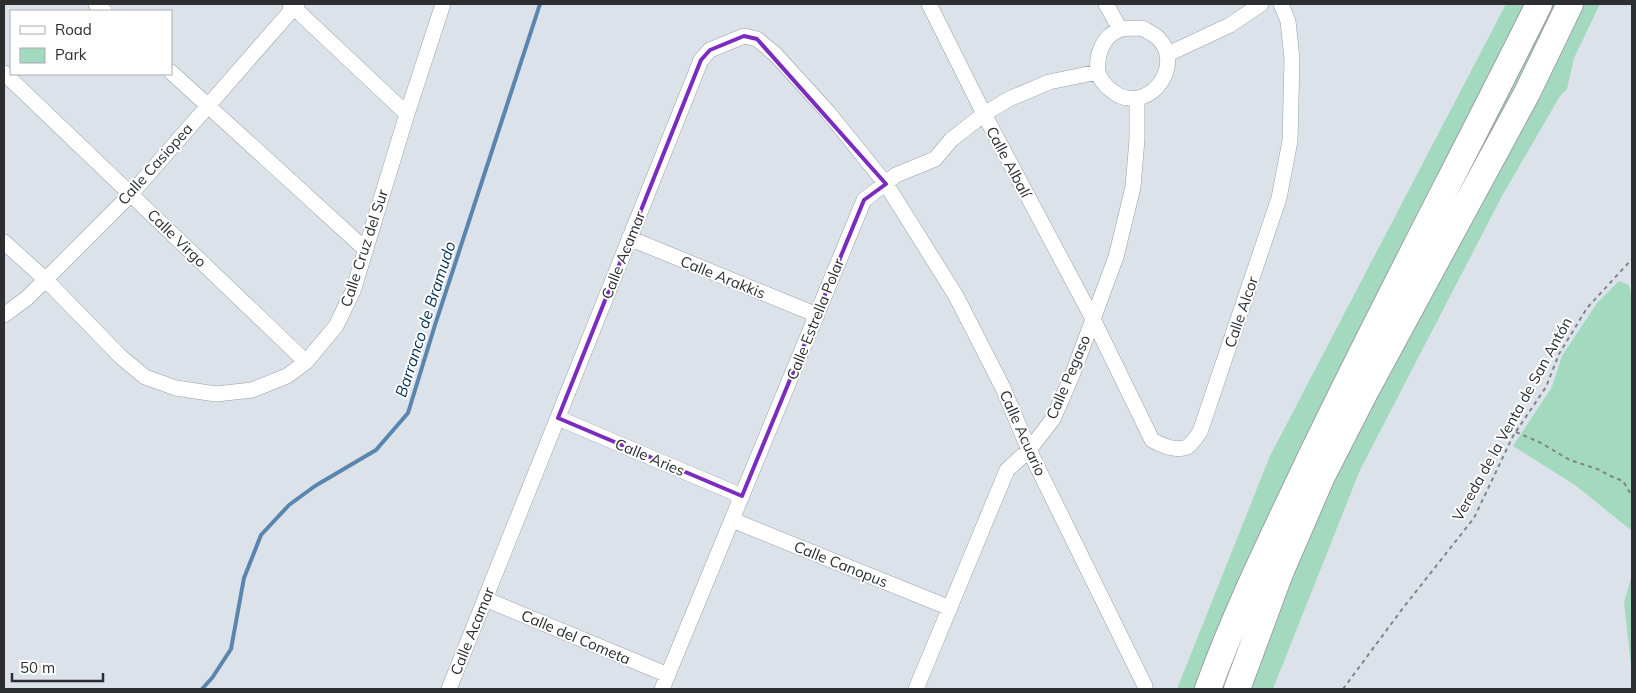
<svg xmlns="http://www.w3.org/2000/svg" width="1636" height="693" font-family="Mulish,sans-serif">
<rect width="100%" height="100%" fill="#dce2e9"/>
<path fill="#a3d9bf" d="M 1506,4 L 1600,4 L 1574,58 L 1567,89 L 1560,96 L 1502,196 L 1360,470 L 1273,689 L 1177,689 L 1270,456 Z
M 1619,281 L 1629,285 L 1632,297 L 1632,531 L 1575,485 L 1513,446 L 1552,387 L 1562,356 L 1597,303 Z
M 1632,575 L 1632,674 L 1624,602 Z"/>
<g fill="none" stroke-linecap="round" stroke-linejoin="round">
<path stroke="#5a86ae" stroke-width="4" d="M 202,689 L 212,678 L 231,649 L 244,578 L 261,535 L 289,505 L 315,486 L 376,450 L 408,413 L 435,325 L 540,4"/>
<defs>
<path id="street" d="M 96,4 L 104,11
M 290,4 L 407,114
M 929,4 L 984,114 L 1093,319 L 1152,440 C 1161,445 1176,452 1187,447 C 1192,444 1197,436 1200,432 L 1279,198 L 1290,141 L 1292,59 L 1288,21 L 1281,4
M 1106,4 L 1120,29
M 1142,28 C 1147,31 1154,34 1158,38 C 1184,63 1153,110 1120,96 C 1117,95 1114,92 1111,90 C 1105,86 1099,78 1098,71 C 1096,55 1103,36 1119,30 C 1125,27 1135,29 1142,28 Z
M 1168,54 L 1230,25 L 1261,4
M 171,72 L 365,249
M 4,73 L 306,362
M 629,238 L 817,315
M 4,242 L 45,279 L 121,357 L 145,377 L 176,388 L 216,394 L 252,390 L 287,376 L 306,362 L 336,326 L 353,291 L 407,114 L 443,4
M 4,315 L 27,298 L 131,194 L 297,4
M 558,418 L 742,496
M 732,520 L 950,608
M 485,599 L 668,675
M 449,689 L 701,60 L 710,50 L 744,36 L 757,39 L 775,54 L 827,111 L 886,184 L 956,296 L 1003,388 L 1029,450 L 1145,686 L 1145,689
M 662,689 L 864,200 L 896,175 L 935,159 L 951,140 L 984,114 L 1009,99 L 1049,82 L 1098,72
M 916,689 L 1007,470 L 1029,450 L 1053,419 L 1073,373 L 1116,257 L 1133,187 L 1137,139 L 1137,98"/>
<path id="highway" d="M 1208,689 C 1235,614 1271,541 1305,469 C 1380,312 1462,159 1539,4
M 1237,689 L 1280,573 L 1322,476 L 1365,392 L 1527,93 L 1570,4"/>
</defs>
<use href="#street" stroke="#99a0a6" stroke-width="16"/>
<use href="#highway" stroke="#99a0a6" stroke-width="28"/>
<path stroke="#808489" stroke-width="2" stroke-dasharray="4 4" stroke-linecap="butt" d="M 1516,432 L 1539,442 L 1570,460 L 1600,470 L 1608,475 L 1623,481 L 1632,496
M 1343,689 L 1403,608 L 1474,518 L 1513,436 L 1546,387 L 1559,354 L 1587,308 L 1632,259"/>
<use href="#street" stroke="#fff" stroke-width="15"/>
<use href="#highway" stroke="#fff" stroke-width="26"/>
</g>
<path fill="none" stroke="#7b2cbf" stroke-width="4" stroke-linejoin="round" d="M 744,36 L 757,39 L 886,184 L 864,200 L 742,496 L 558,418 L 701,60 L 710,50 Z"/>
<g text-anchor="middle" dominant-baseline="central" stroke-width="4" stroke-linejoin="round" paint-order="stroke">
<g font-size="15" fill="#2c2e31" stroke="#fff">
<text transform="translate(1009 162) rotate(62)">Calle Albalí</text>
<text transform="translate(155 164) rotate(-48)">Calle Casiopea</text>
<text transform="translate(177 238) rotate(44)">Calle Virgo</text>
<text transform="translate(364 248) rotate(-72)">Calle Cruz del Sur</text>
<text transform="translate(623 255) rotate(-68)">Calle Acamar</text>
<text transform="translate(723 277) rotate(22)">Calle Arakkis</text>
<text transform="translate(1241 312) rotate(-71)">Calle Alcor</text>
<text transform="translate(815 319) rotate(-68)">Calle Estrella Polar</text>
<text transform="translate(1068 377) rotate(-67)">Calle Pegaso</text>
<text transform="translate(1512 419) rotate(-61)">Vereda de la Venta de San Antón</text>
<text transform="translate(1023 433) rotate(66)">Calle Acuario</text>
<text transform="translate(650 457) rotate(23)">Calle Aries</text>
<text transform="translate(841 564) rotate(22)">Calle Canopus</text>
<text transform="translate(472 631) rotate(-68)">Calle Acamar</text>
<text transform="translate(576 637) rotate(23)">Calle del Cometa</text>
</g>
<g font-size="16" font-style="italic" fill="#003155" stroke="#fff">
<text transform="translate(425 319) rotate(-72)">Barranco de Bramudo</text>
</g>
</g>
<rect width="1636" height="693" fill="none" stroke="#2c2e31" stroke-width="10"/>
<rect x="10" y="10" width="162" height="65" fill="#ffffff" stroke="#ababad"/>
<rect x="20" y="26" width="25" height="8" fill="#ffffff" stroke="#ababad"/>
<text x="55" y="35" font-size="15" fill="#2c2e31">Road</text>
<rect x="20" y="48" width="25" height="15" fill="#a3d9bf" stroke="#ababad"/>
<text x="55" y="60" font-size="15" fill="#2c2e31">Park</text>
<path d="M12 673v8h91v-8" fill="none" stroke="#2c2e31" stroke-width="2.5"/>
<text x="20" y="673" font-size="15" fill="#2c2e31" stroke="#ffffff" stroke-width="4" paint-order="stroke">50 m</text>
</svg>
